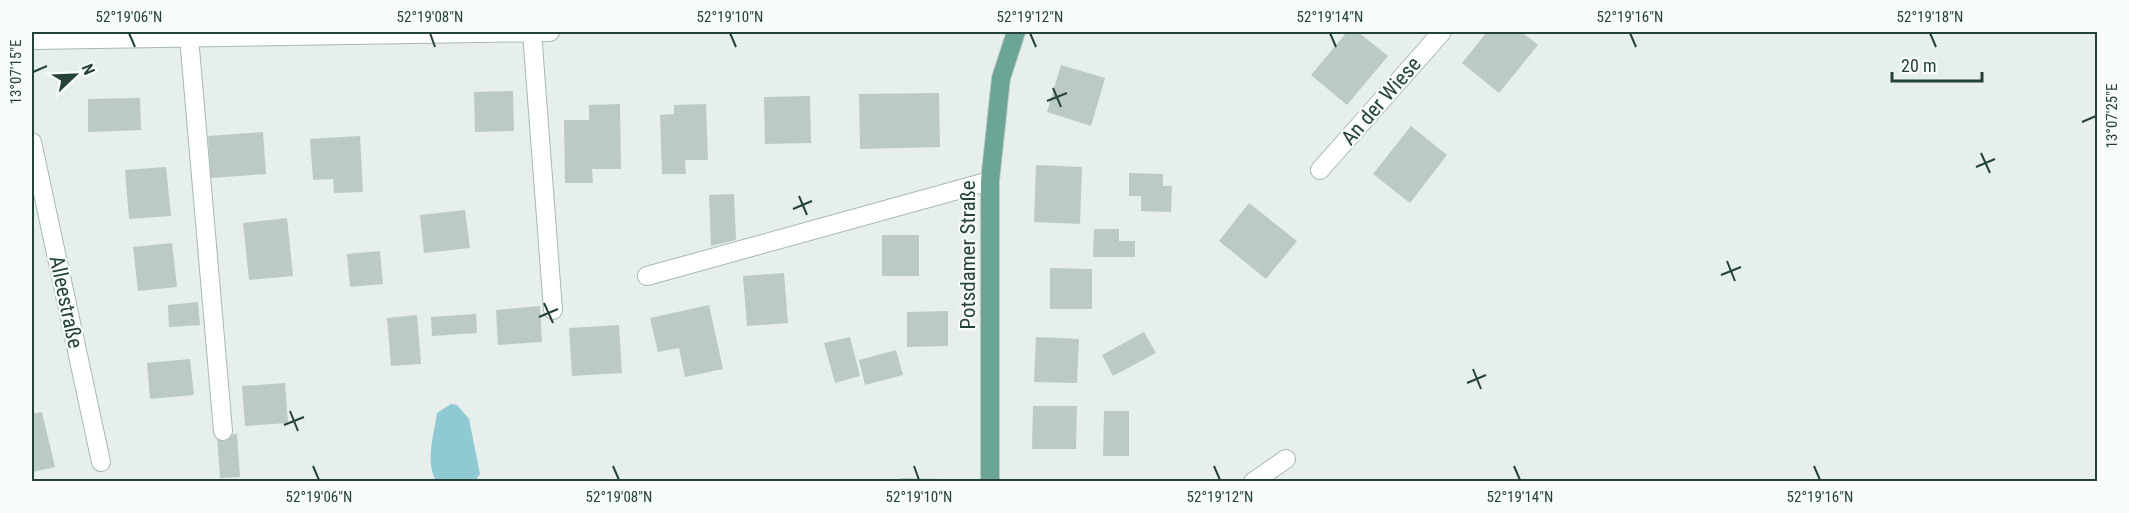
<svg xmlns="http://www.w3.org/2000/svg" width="2129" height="513" font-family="'Roboto Condensed',sans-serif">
<rect width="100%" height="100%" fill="#e6efeb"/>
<path fill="#8ec9d4" d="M 451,404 L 457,405 L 469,419 L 480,474 L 475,481 L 436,481 C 425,461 434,435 437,413 Z"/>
<path fill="#bbcac4" d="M 1347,32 L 1358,32 L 1388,56 L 1347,105 L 1311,75 Z
M 1487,32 L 1522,32 L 1538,45 L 1499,93 L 1462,63 Z
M 1061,65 L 1105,78 L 1091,126 L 1047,112 Z
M 513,91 L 514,131 L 475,132 L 474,92 Z
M 939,93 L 940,147 L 860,149 L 859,94 Z
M 810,96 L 811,143 L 765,144 L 764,97 Z
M 140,98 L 141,130 L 88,132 L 88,99 Z
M 620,104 L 621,169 L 592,169 L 593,183 L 565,183 L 564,120 L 589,120 L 589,105 Z
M 706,104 L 708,160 L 685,160 L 686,174 L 662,174 L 660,115 L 674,114 L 674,105 Z
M 1411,126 L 1447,155 L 1410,203 L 1373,174 Z
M 263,132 L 266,174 L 211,178 L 208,136 Z
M 360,136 L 363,192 L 334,193 L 333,179 L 313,180 L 310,139 Z
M 1036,165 L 1082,167 L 1080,224 L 1034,222 Z
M 166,167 L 171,216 L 129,219 L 125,170 Z
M 1129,173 L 1163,174 L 1163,186 L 1172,186 L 1171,212 L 1141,211 L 1141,196 L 1129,196 Z
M 734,194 L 736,240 L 711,246 L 709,195 Z
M 1249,203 L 1297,241 L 1266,279 L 1219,241 Z
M 465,210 L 470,248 L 424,253 L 420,215 Z
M 287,218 L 293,276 L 249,280 L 243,223 Z
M 1094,229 L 1119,229 L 1119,241 L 1135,241 L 1135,257 L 1093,257 Z
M 882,235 L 919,235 L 919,276 L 882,276 Z
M 172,243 L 177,287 L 138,291 L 133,247 Z
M 380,251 L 383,284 L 350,287 L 347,254 Z
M 1050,268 L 1092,269 L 1092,309 L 1050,309 Z
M 784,273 L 788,323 L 747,326 L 743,276 Z
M 198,302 L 200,325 L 169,327 L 168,305 Z
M 709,305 L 723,369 L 685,377 L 679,348 L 658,352 L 650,318 Z
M 540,306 L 542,342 L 498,345 L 496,310 Z
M 948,311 L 948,346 L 907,347 L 907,312 Z
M 476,314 L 477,333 L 432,336 L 431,317 Z
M 417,315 L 421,364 L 391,366 L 387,318 Z
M 619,325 L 622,373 L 572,376 L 569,328 Z
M 1144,332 L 1156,353 L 1113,376 L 1102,355 Z
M 850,337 L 860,376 L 835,383 L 824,343 Z
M 1036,337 L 1079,339 L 1077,383 L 1034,382 Z
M 896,350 L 903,375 L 865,385 L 859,360 Z
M 190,359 L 194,395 L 150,399 L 147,363 Z
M 285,383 L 288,423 L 245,426 L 242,386 Z
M 1033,406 L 1077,406 L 1076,449 L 1032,449 Z
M 1104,411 L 1129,411 L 1129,456 L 1103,456 Z
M 42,412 L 55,467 L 32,472 L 32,414 Z
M 237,434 L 240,477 L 220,478 L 217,436 Z
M 900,478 L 946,479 L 946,482 L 900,482 Z"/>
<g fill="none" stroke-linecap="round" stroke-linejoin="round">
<defs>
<path id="minor" d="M 532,32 L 553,310
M 189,37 L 223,431
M 32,40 L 550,32
M 32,142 L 101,462
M 1320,170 L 1442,32
M 647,276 L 990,181
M 1253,482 L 1286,459"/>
<path id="major" d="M 990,482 L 990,181 L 1001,78 L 1016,32"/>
</defs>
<use href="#minor" stroke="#a8b8b2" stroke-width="20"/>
<use href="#major" stroke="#c2cac8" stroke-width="20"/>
<use href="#minor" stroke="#fff" stroke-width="18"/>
<use href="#major" stroke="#6aa596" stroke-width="18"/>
</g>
<path fill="none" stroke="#24423a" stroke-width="2" d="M 129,33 L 135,47M 430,33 L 435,47M 730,33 L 736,47M 1030,33 L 1036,47M 1330,33 L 1336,47M 1630,33 L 1636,47M 1930,33 L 1936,47M 33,72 L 47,66M 1053,88 L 1061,107M 1047,101 L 1067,93M 2082,122 L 2096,116M 1981,153 L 1990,173M 1976,167 L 1995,159M 799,196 L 807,215M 793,209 L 812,201M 1727,261 L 1735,281M 1721,275 L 1741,267M 544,303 L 553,323M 539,317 L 558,309M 1473,369 L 1481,389M 1467,383 L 1486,375M 290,411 L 298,431M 284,425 L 304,417M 313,466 L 319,480M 613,466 L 619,480M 914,466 L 919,480M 1214,466 L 1220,480M 1514,466 L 1520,480M 1814,466 L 1820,480"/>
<g text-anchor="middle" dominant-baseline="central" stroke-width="4.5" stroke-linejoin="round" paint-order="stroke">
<g font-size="21" fill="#24423a" stroke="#f7fbf9">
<text transform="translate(1381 101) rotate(-49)">An der Wiese</text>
<text transform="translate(968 255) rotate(-90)">Potsdamer Straße</text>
<text transform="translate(66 302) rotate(78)">Alleestraße</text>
</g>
</g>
<rect width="2129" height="513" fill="none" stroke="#f7fbf9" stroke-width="66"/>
<g transform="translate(75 75) rotate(67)" stroke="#f7fbf9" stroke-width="4.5" paint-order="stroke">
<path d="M0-4.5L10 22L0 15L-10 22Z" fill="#24423a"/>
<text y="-9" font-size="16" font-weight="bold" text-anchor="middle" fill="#24423a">N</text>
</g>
<path d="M1892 72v9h90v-9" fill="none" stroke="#24423a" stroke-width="3"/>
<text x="1901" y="72" font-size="18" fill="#24423a" stroke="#f7fbf9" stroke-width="4.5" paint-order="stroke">20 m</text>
<rect x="33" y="33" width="2063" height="447" fill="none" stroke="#24423a" stroke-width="2"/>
<g font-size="15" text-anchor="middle" fill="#24423a">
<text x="129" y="22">52°19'06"N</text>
<text x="430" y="22">52°19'08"N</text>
<text x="730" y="22">52°19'10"N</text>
<text x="1030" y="22">52°19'12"N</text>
<text x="1330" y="22">52°19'14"N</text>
<text x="1630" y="22">52°19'16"N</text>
<text x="1930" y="22">52°19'18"N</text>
<text transform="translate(16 72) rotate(-90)" y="5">13°07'15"E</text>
<text transform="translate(2112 116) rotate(-90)" y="5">13°07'25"E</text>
<text x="319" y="502">52°19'06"N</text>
<text x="619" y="502">52°19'08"N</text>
<text x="919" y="502">52°19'10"N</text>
<text x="1220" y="502">52°19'12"N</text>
<text x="1520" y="502">52°19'14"N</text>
<text x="1820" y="502">52°19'16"N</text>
</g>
</svg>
